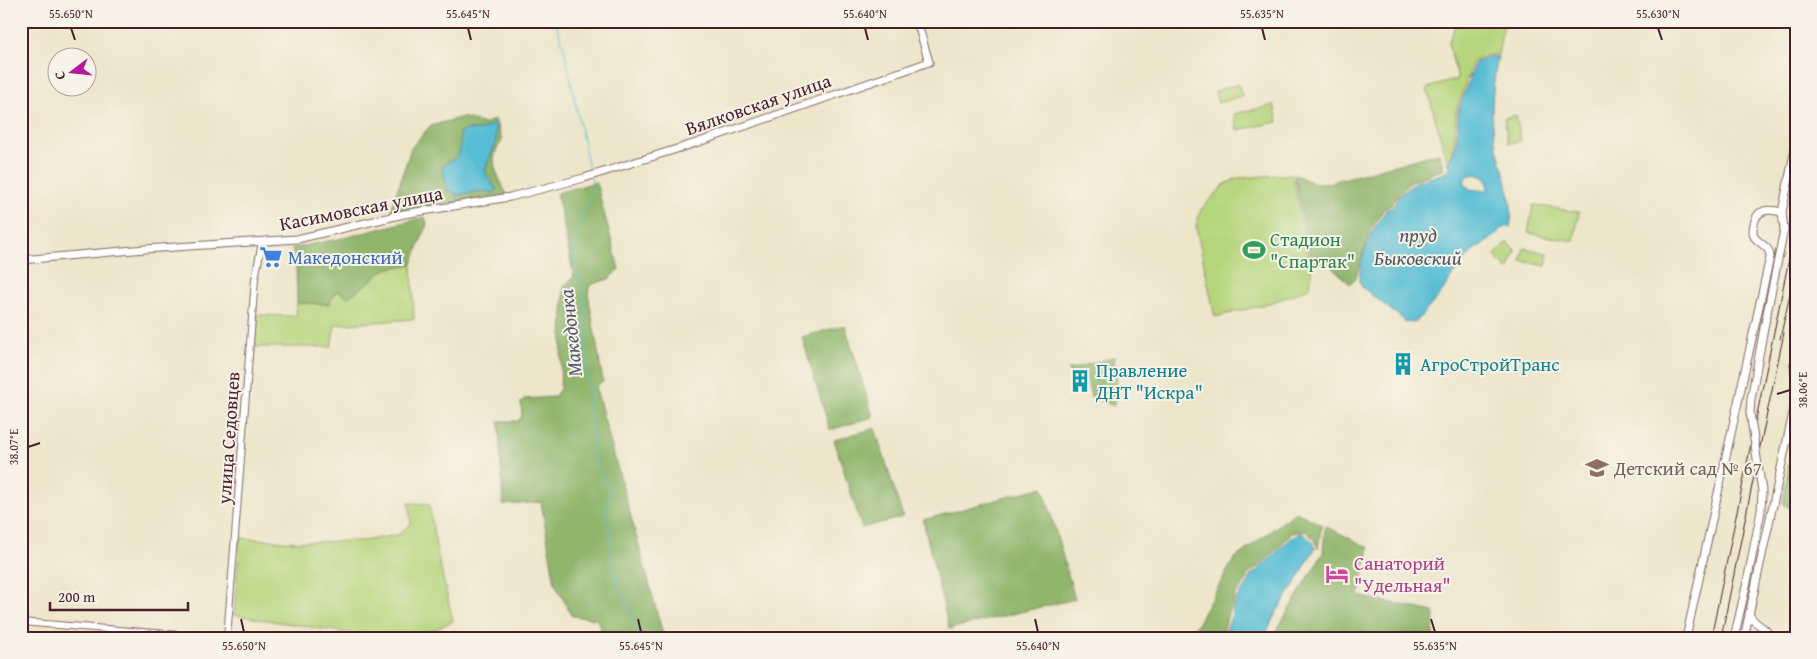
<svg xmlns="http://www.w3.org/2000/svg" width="1817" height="659" font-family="'Gentium Book Plus',serif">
<rect width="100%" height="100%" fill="#f7f3e8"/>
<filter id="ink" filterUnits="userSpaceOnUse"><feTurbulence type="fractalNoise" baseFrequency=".02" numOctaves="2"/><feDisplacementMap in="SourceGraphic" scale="10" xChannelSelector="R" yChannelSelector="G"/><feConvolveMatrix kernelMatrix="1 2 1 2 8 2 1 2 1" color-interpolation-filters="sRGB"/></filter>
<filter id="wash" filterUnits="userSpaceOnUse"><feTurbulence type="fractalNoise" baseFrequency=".0096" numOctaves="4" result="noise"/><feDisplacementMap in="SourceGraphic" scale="20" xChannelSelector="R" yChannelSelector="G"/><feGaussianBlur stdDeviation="1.12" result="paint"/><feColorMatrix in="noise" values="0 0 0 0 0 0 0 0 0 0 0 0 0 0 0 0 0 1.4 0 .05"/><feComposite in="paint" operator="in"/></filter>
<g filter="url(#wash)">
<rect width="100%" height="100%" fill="#ede6ca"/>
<path fill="#b5d57c" stroke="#807a54" d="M 1479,21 L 1504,21 L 1498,55 L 1488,55 L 1473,62 L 1456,111 L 1455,140 L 1448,165 L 1427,88 L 1458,79 L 1448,43 L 1455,26 Z
M 1238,84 L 1242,96 L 1218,103 L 1215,91 Z
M 1274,105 L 1278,122 L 1237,130 L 1234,114 Z
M 1516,115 L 1521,141 L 1508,143 L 1504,118 Z
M 1292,174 L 1312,274 L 1310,287 C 1280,302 1248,309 1215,317 L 1196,226 L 1201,209 L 1225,184 L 1238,178 Z
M 1533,205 L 1579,212 L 1574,241 L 1528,233 Z
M 1507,242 L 1516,251 L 1508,270 L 1494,256 Z
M 1524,248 L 1548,253 L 1546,266 L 1521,261 Z
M 412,264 L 414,319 L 335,325 L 331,347 L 255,347 L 257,315 L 296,316 L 297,303 L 329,304 L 337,290 L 348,297 L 361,288 L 385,269 Z
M 409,503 L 429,504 L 437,552 L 453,621 L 425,634 L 425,638 L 381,638 L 234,615 L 240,538 L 299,542 L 363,541 L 398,535 L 411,524 Z"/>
<path fill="#90b66c" stroke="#6d6a4c" d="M 463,117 L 484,124 L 495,119 L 502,141 C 486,162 498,174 507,195 L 394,212 L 391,210 L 411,148 L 430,126 Z
M 1439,153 L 1444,169 L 1410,182 L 1395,199 L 1392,204 L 1384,209 L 1371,229 L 1356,276 L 1350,284 L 1330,265 L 1312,263 L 1294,174 L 1313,183 L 1324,184 Z
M 596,182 L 619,269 L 609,279 L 590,285 L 588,293 L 603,382 L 598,384 L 596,389 L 664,638 L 603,638 L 597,619 L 572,616 L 555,584 L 541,502 L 503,505 L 499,421 L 518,421 L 522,416 L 521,402 L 524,399 L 554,397 L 560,389 L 564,286 L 574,277 L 557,193 Z
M 425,217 L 427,224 L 412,264 L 385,269 L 361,288 L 348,297 L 337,290 L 329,304 L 297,303 L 296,267 L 292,248 L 344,238 Z
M 845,325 L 873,417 L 830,430 L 802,337 Z
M 1114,357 L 1117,381 L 1114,406 L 1091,397 L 1086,376 L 1071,379 L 1068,370 Z
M 875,428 L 903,517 L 862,528 L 834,440 Z
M 1789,464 L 1796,465 L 1796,508 L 1787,507 L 1783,502 Z
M 1043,487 L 1075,599 L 949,629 L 923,520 Z
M 1296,512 L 1322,525 L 1318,548 L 1315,540 L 1305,531 L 1292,533 L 1262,564 L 1247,575 L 1246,582 L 1235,595 L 1233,605 L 1228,612 L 1224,631 L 1219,638 L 1189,638 L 1234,559 Z
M 1325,526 L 1369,548 L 1359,596 L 1434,612 L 1433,638 L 1272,638 L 1323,553 Z"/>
<path fill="#57bdd4" stroke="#506e80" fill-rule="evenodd" d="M 1488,57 L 1498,57 C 1493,83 1490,108 1494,134 C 1499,163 1516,199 1510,227 L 1502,228 L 1490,240 L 1476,248 L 1471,253 L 1457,269 L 1439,296 L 1416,322 L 1411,323 L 1405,321 L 1363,288 L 1359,281 L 1361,261 L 1373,230 L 1387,209 L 1393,207 L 1399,196 L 1414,183 L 1447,172 L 1457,140 L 1458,111 L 1475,63 ZM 1476,174 L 1485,177 L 1488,184 L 1487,191 L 1469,189 L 1464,181 L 1467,176 Z
M 493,123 L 494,127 L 498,129 L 496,130 L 496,143 L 485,169 L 487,176 L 497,190 L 492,193 C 480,188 468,195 456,195 L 453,191 L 449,191 L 447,188 L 442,167 C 449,160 461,159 460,146 C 460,140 461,138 459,133 L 466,130 L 482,130 Z
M 1302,533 L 1313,542 L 1315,548 C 1303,570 1290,593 1276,613 C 1271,621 1269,630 1263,638 L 1224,638 L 1232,614 L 1232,609 C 1236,605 1235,602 1237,598 C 1241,590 1250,586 1250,576 C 1267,565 1286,537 1302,533 Z"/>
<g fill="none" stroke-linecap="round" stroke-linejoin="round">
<path stroke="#57bdd4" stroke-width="1" d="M 555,21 L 564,48 L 590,174
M 591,178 L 594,191 L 577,229 L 574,263 L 584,295 L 590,415 L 596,467 L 611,491 L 606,511 L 609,523 L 612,569 L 642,638"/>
</g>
</g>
<g filter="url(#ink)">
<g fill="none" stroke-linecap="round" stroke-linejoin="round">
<defs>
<path id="tertiary" d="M 21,622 L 216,638
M 227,638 L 255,279 L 262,242"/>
<path id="secondary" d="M 21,260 L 145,249 L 297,239 L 404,214 L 510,197 L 584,178 L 699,142 L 929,62 L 917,21
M 1764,328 L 1784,230 L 1782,212 L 1796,144
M 1749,613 C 1753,626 1767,625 1770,638
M 1686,638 L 1770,257 C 1770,245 1759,245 1754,236 C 1752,232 1753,228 1754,224 C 1757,208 1769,209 1782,212
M 1734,638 L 1747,582
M 1744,638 L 1796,399"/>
</defs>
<use href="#tertiary" stroke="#836563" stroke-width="8"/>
<use href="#secondary" stroke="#836563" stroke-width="9"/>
<use href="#tertiary" stroke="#fff" stroke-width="6"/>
<use href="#secondary" stroke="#fff" stroke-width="7"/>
<path stroke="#4a1f2b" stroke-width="1" d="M 1780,339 L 1796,268
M 1790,363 L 1796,414
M 1711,638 L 1796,225
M 1721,638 L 1758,456 L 1784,333"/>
<defs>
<path id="secondary-bridge" d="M 1747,582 L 1761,511 L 1762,491 L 1750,413 L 1751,399 L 1764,328"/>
</defs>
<use href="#secondary-bridge" stroke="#836563" stroke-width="9" stroke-linecap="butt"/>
<use href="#secondary-bridge" stroke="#fff" stroke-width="7"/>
</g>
</g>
<path fill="none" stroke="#4a1f2b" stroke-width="2" d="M 71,28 L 75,40M 468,28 L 471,40M 865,28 L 868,40M 1262,28 L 1265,40M 1658,28 L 1662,40M 1777,394 L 1790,390M 28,447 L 40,443M 241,619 L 244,632M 638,619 L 641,632M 1035,619 L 1038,632M 1431,619 L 1435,632"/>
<defs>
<symbol id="stadium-bare" viewBox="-9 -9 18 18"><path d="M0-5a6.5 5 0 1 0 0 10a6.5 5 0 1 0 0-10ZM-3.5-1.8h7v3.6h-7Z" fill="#2e9e5b" stroke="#f7f3e8" stroke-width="2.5" paint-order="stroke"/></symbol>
<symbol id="supermarket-bare" viewBox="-9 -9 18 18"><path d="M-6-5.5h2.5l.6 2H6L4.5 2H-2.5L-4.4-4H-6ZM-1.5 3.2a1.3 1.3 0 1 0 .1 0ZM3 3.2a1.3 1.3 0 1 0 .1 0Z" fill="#3f7fe0" stroke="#f7f3e8" stroke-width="2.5" paint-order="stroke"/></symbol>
<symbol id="building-bare" viewBox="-9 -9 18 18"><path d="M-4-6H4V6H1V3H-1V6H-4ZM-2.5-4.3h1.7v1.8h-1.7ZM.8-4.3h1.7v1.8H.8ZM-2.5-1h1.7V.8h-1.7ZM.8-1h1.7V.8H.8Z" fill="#0f9aa8" stroke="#f7f3e8" stroke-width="2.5" paint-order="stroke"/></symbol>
<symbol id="school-bare" viewBox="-9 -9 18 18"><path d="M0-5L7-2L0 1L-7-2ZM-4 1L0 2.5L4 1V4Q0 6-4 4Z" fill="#8d6e63" stroke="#f7f3e8" stroke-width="2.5" paint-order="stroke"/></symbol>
<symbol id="hotel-bare" viewBox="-9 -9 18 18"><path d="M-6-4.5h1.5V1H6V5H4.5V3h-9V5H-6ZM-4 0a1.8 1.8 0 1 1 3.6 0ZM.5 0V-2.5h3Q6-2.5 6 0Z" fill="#d1479c" stroke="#f7f3e8" stroke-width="2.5" paint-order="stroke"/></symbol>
</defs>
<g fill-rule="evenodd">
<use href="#stadium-bare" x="1238" y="234" width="32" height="32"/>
<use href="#supermarket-bare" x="255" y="241" width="32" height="32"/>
<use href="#building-bare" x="1387" y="348" width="32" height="32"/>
<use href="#building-bare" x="1064" y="365" width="32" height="32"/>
<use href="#school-bare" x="1581" y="452" width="32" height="32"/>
<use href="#hotel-bare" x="1321" y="558" width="32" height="32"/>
</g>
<g text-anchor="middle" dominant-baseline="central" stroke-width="4" stroke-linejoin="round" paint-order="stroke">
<g font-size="19" fill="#4a1f2b" stroke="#f7f3e8">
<text transform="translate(758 104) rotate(-19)">Вялковская улица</text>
<text transform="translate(361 208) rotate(-11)">Касимовская улица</text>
<text transform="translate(228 438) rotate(-86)">улица Седовцев</text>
</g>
<g font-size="19" fill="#27864d" stroke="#f7f3e8" text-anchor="start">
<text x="1270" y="239">Стадион<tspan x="1270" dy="22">"Спартак"</tspan></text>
</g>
<g font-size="19" fill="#366cbe" stroke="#f7f3e8" text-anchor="start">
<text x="288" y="257">Македонский</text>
</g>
<g font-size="19" fill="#0d838f" stroke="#f7f3e8" text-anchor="start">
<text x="1420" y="364">АгроСтройТранс</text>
<text x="1096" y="370">Правление<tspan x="1096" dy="22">ДНТ "Искра"</tspan></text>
</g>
<g font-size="19" fill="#785e54" stroke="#f7f3e8" text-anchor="start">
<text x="1614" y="468">Детский сад № 67</text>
</g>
<g font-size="19" fill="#b23c85" stroke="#f7f3e8" text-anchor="start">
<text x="1354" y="563">Санаторий<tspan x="1354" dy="22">"Удельная"</tspan></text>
</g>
<g font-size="20" font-style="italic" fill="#4f5666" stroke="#f7f3e8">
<text x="1418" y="234">пруд<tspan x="1418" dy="23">Быковский</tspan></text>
<text transform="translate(570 333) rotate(-96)">Македонка</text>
</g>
</g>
<rect width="1817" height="659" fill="none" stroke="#f7f3e8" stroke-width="55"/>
<g transform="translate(72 72) rotate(254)"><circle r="24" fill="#f7f3e8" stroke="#b29e9c"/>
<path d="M0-4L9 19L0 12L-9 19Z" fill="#b5179e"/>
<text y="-8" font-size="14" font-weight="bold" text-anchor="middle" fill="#4a1f2b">С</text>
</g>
<path d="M50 602v8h138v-8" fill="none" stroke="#4a1f2b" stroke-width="2.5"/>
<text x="58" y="602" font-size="15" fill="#4a1f2b" stroke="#f7f3e8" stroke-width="4" paint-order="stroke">200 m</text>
<rect x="28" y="28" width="1762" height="604" fill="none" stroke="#4a1f2b" stroke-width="2"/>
<g font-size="12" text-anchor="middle" fill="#4a1f2b">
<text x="71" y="18">55.650°N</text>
<text x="468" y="18">55.645°N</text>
<text x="865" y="18">55.640°N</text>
<text x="1262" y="18">55.635°N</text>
<text x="1658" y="18">55.630°N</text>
<text transform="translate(1803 390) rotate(-90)" y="4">38.06°E</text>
<text transform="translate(14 447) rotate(-90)" y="4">38.07°E</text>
<text x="244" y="650">55.650°N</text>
<text x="641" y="650">55.645°N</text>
<text x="1038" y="650">55.640°N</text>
<text x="1435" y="650">55.635°N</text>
</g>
</svg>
